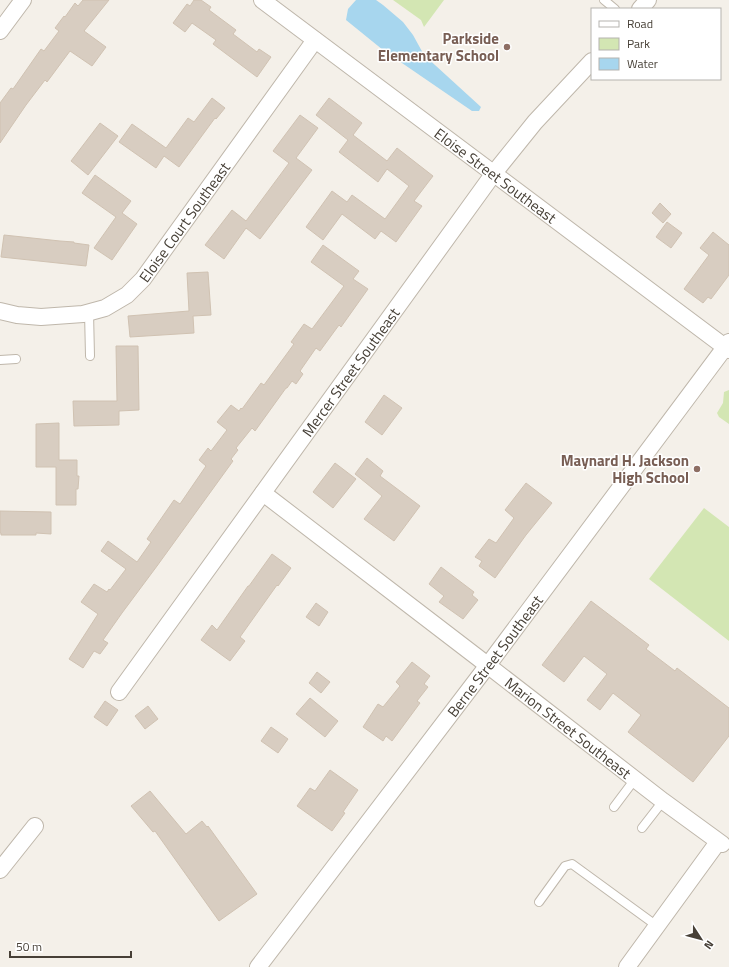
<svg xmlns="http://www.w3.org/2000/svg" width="729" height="967" font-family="'Titillium Web',sans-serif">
<rect width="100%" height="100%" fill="#f4f0e9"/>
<path fill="#d3e6b3" d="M 393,0 L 444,0 L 424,27 L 421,20 Z
M 729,390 L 729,424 L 719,417 L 717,413 L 723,403 L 724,392 Z
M 704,508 L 729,527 L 729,641 L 649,579 Z"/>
<path fill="#a7d6ee" d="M 356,0 L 376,0 L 383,5 L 403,22 L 413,35 L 424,55 L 481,107 L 479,111 L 472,111 L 383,50 L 346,20 L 348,9 Z"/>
<path fill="#d8cdc1" stroke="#d0c2b2" d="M 83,0 L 109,0 L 84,31 L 106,47 L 92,66 L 70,51 L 47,82 L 45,80 L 26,105 L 0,143 L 0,103 L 11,88 L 13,89 L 41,49 L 44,51 L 59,31 L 55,28 L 64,16 L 65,17 L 75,3 L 78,6 Z
M 194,0 L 201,0 L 211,7 L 209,10 L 236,30 L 233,34 L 257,52 L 259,49 L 271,57 L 257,77 L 213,44 L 216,40 L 192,23 L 185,32 L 173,23 L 187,4 L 190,6 Z
M 212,98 L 225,108 L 216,119 L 215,118 L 179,167 L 164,156 L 156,168 L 119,142 L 132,124 L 166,148 L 188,118 L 194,122 Z
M 329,98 L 362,123 L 353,135 L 387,161 L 397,148 L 433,176 L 414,201 L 422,206 L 396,242 L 381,231 L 375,239 L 342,214 L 323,240 L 306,227 L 332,191 L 347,202 L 352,195 L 385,219 L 409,186 L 387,169 L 378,182 L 339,152 L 348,140 L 316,115 Z
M 300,115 L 318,128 L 296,158 L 312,170 L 260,239 L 246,228 L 224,259 L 205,245 L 232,210 L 246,221 L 289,163 L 273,151 Z
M 100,123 L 118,136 L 88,175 L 71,161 Z
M 95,175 L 131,201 L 122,213 L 137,224 L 112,260 L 94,248 L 116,217 L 82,193 Z
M 660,203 L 671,214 L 663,223 L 652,213 Z
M 667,222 L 682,233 L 671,248 L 656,237 Z
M 713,232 L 729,245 L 729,275 L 711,299 L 708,297 L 703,303 L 684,289 L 709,255 L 700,248 Z
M 4,235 L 60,241 L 74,242 L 74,243 L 89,245 L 86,266 L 1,257 Z
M 323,245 L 359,271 L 353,279 L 368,289 L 341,327 L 339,325 L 320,351 L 316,348 L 300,371 L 303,374 L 296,384 L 292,381 L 287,388 L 286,388 L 255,431 L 252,428 L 236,448 L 238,450 L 231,459 L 233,461 L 157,566 L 122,613 L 103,640 L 108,643 L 100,654 L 94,651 L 83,668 L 69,659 L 98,614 L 81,602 L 94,584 L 107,592 L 109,589 L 110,590 L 126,569 L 101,551 L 108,541 L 137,562 L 151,542 L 147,539 L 174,500 L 180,504 L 206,466 L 199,460 L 208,448 L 211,451 L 227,430 L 217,422 L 231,405 L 239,411 L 241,408 L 242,409 L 261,383 L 264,385 L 294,344 L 291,342 L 304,324 L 312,329 L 344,286 L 311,262 Z
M 208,272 L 211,315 L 193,316 L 194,333 L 130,337 L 128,316 L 189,311 L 187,273 Z
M 116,346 L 138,346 L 139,410 L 119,411 L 119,425 L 74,426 L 73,401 L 117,401 Z
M 384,395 L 402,408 L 382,435 L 365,422 Z
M 59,423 L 59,460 L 77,460 L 77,476 L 79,476 L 78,489 L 76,489 L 76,505 L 56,505 L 56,467 L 36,467 L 36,424 Z
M 367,458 L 383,471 L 380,476 L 420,506 L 394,541 L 364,519 L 382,496 L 355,474 Z
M 335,463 L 356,479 L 333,508 L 313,492 Z
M 526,483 L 552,503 L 526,535 L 495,578 L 479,566 L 482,561 L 475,557 L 489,539 L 496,543 L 514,518 L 505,510 Z
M 0,511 L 51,512 L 51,534 L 36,533 L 36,535 L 1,535 L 1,533 L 0,533 Z
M 272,554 L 291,568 L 278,586 L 277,585 L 240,637 L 245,641 L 230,661 L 201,640 L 212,625 L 217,630 L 248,586 L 249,586 Z
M 441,567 L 474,592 L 472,595 L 478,600 L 463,619 L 439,602 L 444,596 L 429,584 Z
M 591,601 L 649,645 L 646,649 L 675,671 L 677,668 L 729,708 L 729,736 L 693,782 L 628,732 L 641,715 L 613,693 L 600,710 L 587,700 L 607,674 L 584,656 L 564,682 L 542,665 Z
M 316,603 L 328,612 L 319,626 L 306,617 Z
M 412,662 L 430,676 L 424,684 L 428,687 L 417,701 L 420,703 L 392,741 L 386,736 L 383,741 L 363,727 L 378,704 L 383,707 L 400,686 L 396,682 Z
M 317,672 L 330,682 L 321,693 L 309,683 Z
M 310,698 L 338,721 L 325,737 L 296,714 Z
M 105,701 L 118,710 L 107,726 L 94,717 Z
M 148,706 L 158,719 L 145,729 L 135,716 Z
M 271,727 L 288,739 L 278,753 L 261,741 Z
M 330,770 L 358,790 L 343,812 L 345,813 L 332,831 L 297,806 L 310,788 L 315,791 Z
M 150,791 L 186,834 L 202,821 L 207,827 L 208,826 L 257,894 L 219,921 L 155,831 L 153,832 L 131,806 Z"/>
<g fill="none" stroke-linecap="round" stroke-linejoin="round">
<defs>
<path id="service" d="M 604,0 L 615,9
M 89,312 L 90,356
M 0,360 L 16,359
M 614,807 L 635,779
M 642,828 L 663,801
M 539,902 L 565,866 L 572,864 L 657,926"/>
<g id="minor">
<path id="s1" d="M 262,0 L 729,350"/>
<path d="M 640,9 L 648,0"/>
<path d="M 0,31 L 23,0"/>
<path id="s2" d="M 0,311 L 17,315 L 41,317 L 83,314 L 105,308 L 127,295 L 143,279 L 315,40"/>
<path id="s3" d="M 263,493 L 477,657 L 663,801 L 722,844"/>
<path id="s4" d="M 119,692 L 494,173 L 535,122 L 592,61"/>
<path d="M 0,870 L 35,826"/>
<path id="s5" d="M 258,967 L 488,665 L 729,342"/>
<path d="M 627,967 L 718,842"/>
</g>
</defs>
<use href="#service" stroke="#bfb7ab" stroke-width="10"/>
<use href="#minor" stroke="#bfb7ab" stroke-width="18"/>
<use href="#service" stroke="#fff" stroke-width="8"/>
<use href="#minor" stroke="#fff" stroke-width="16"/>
</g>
<g fill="#8d6e63" stroke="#fff" stroke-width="1.5">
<circle cx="507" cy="47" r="4"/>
<circle cx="697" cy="469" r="4"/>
</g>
<g text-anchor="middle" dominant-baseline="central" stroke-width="3" stroke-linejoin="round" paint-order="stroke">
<g font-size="15" font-weight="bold" fill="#785e54" stroke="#fff" text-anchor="end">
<text x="499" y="38">Parkside<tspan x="499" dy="17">Elementary School</tspan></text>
<text x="689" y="460">Maynard H. Jackson<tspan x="689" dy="17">High School</tspan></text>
</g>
<g font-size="15" fill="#474037" stroke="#fff">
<text stroke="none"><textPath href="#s1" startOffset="292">Eloise Street Southeast</textPath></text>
<text stroke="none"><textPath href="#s2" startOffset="225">Eloise Court Southeast</textPath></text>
<text stroke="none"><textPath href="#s4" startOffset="395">Mercer Street Southeast</textPath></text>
<text stroke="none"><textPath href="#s5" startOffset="391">Berne Street Southeast</textPath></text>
<text stroke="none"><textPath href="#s3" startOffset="385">Marion Street Southeast</textPath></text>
</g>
</g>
<rect x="591" y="8" width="130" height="72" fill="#ffffff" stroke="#b5b3af"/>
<rect x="599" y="21" width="20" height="6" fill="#ffffff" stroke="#b5b3af"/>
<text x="627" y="28" font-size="12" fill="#474037">Road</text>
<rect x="599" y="38" width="20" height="12" fill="#d3e6b3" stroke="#b5b3af"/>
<text x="627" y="48" font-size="12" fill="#474037">Park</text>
<rect x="599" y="58" width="20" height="12" fill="#a7d6ee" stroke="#b5b3af"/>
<text x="627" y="68" font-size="12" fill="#474037">Water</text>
<g transform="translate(701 939) rotate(126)" stroke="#ffffff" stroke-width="3" paint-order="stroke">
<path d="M0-3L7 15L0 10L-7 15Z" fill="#474037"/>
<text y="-6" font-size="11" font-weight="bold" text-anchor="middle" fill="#474037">N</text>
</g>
<path d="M10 951v6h121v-6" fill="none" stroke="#474037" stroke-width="2"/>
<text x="16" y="951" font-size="12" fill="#474037" stroke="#ffffff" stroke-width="3" paint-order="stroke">50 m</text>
</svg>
